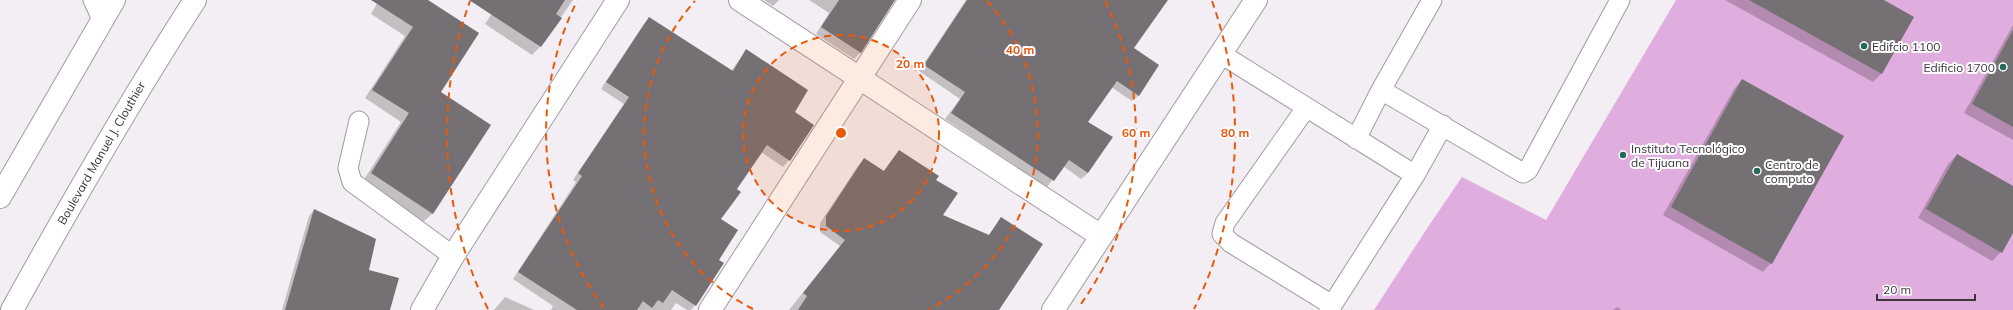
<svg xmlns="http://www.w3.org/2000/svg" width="2013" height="310" font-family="Mulish,sans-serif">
<rect width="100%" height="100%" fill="#f3eef3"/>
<path fill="#e0aede" d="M 1676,0 L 2013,0 L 2013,310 L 1374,310 L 1428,227 L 1462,177 L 1546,220 Z"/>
<path fill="#0003" d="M 379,0 L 426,0 L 439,93 L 489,125 L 432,214 L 423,222 L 363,181 L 401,122 L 365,98 L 405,36 L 371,14 Z
M 501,0 L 573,0 L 540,47 L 532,55 L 485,24 Z
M 764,0 L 779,0 L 773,6 Z
M 809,0 L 894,0 L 860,53 L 854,59 L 816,34 L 829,13 Z
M 966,0 L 1167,0 L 1133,48 L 1139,95 L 1132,101 L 1111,87 L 1087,122 L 1088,173 L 1081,179 L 1063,166 L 1047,187 L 945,119 L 960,99 L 919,71 Z
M 1725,0 L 1882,0 L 1913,17 L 1881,74 L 1873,82 Z
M 649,18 L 731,71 L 746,51 L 793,112 L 789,160 L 783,167 L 761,152 L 736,189 L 719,219 L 718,260 L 695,305 L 691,310 L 687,310 L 676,303 L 671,310 L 551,310 L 553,306 L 513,279 L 576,182 L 573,180 L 624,104 L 601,89 L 643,25 Z
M 2013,25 L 2013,140 L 1964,113 Z
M 1742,80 L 1771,263 L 1763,272 L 1663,215 L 1734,89 Z
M 899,151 L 935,180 L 941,215 L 988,236 L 1001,219 L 998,310 L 789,310 L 840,246 L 820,232 L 820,223 L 858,166 L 864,159 L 883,172 Z
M 1957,155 L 2013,187 L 2013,231 L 2001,252 L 1992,261 L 1918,218 L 1948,164 Z
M 314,210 L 357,310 L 282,310 L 309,216 Z
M 505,297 L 534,310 L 494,310 Z
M 1617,307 L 1622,310 L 1613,310 Z"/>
<path fill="#747074" d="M 371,0 L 428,0 L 479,33 L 441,92 L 491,125 L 433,214 L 371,173 L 409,113 L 372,90 L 413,27 Z
M 469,0 L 565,0 L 556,14 L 562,18 L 541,47 Z
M 839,0 L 895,0 L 861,53 L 821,27 Z
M 967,0 L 1168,0 L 1134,48 L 1159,65 L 1139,96 L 1117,81 L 1088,122 L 1113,137 L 1088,173 L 1069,160 L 1054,181 L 951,113 L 965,92 L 924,65 Z
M 1749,0 L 1884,0 L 1914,17 L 1882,74 Z
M 649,17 L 733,71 L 746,49 L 808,90 L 795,112 L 814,125 L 790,161 L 767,145 L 737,189 L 741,192 L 721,219 L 738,230 L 719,260 L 724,263 L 696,306 L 672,290 L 663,303 L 658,300 L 652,308 L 643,301 L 637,310 L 577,310 L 518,272 L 582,176 L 578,173 L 629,97 L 606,82 Z
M 2013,30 L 2013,127 L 1972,104 Z
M 1742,79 L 1844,136 L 1772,264 L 1671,207 Z
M 899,150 L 939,176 L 936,180 L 958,193 L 943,215 L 989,235 L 1001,217 L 1043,244 L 999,310 L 798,310 L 807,296 L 803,293 L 845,240 L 826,226 L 826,216 L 864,158 L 884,171 Z
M 1957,154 L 2013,186 L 2013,233 L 2002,253 L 1926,209 Z
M 314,209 L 376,239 L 369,270 L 399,278 L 390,310 L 285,310 Z"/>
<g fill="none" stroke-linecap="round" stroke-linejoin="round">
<defs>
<path id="service" d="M 93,0 L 102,19
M 1221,54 L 1415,175
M 1381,90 L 1523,173 L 1528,170 L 1620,0
M 1306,108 L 1225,223 L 1222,234 L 1231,243 L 1332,305
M 359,121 L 348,168 L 352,182 L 453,256
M 1356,139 L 1381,90 L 1432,0
M 1329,310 L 1415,175 L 1443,125"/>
<path id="minor" d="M 740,0 L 1101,236
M 422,310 L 453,256 L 618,0
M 710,310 L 910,0"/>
<path id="tertiary" d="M 1053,310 L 1256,0"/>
<path id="primary" d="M 0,197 L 114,0
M 12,310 C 70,205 130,101 195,0"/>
</defs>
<use href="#service" stroke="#a09ca0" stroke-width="21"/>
<use href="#minor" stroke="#a09ca0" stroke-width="24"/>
<use href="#tertiary" stroke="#a09ca0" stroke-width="24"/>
<use href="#primary" stroke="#a09ca0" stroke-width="24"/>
<use href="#service" stroke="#fff" stroke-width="19"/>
<use href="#minor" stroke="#fff" stroke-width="22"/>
<use href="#tertiary" stroke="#fff" stroke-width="22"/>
<use href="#primary" stroke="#fff" stroke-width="22"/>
</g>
<circle cx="841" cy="133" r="98" fill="#e8590c" fill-opacity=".12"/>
<g fill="none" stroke="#e8590c" stroke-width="2" stroke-dasharray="7 5">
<circle cx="841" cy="133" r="98"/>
<path d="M753 309A197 197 0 0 1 695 1M987 1A197 197 0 0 1 929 309"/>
<path d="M604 308A295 295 0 0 1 577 1M1105 1A295 295 0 0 1 1078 308"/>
<path d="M488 309A394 394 0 0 1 470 1M1212 1A394 394 0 0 1 1194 309"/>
</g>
<g fill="#25695b" stroke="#fffcff" stroke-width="1.5">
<circle cx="1864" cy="46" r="4"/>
<circle cx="2003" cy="67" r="4"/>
<circle cx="1623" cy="155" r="4"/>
<circle cx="1757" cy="171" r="4"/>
</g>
<g text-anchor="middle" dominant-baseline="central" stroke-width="4" stroke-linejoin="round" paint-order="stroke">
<g font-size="12" fill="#3a383a" stroke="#fffcff" text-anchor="start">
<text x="1872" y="46">Edifcio 1100</text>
<text x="1995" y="67" text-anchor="end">Edificio 1700</text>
<text x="1631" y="148">Instituto Tecnológico<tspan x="1631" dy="14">de Tijuana</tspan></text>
<text x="1765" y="164">Centro de<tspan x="1765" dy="14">computo</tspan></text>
</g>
<g font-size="12" fill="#3a383a" stroke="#fffcff">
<text transform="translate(101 153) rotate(-60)">Boulevard Manuel J. Clouthier</text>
</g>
</g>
<circle cx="841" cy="133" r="6" fill="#e8590c" stroke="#fffcff" stroke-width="2"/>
<g font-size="12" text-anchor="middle" font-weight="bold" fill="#e8590c" stroke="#fffcff" stroke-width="4" stroke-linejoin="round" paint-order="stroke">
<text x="1020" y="54">40 m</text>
<text x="910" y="68">20 m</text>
<text x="1136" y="137">60 m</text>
<text x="1235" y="137">80 m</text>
</g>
<path d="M1877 294v6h98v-6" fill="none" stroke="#3a383a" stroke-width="2"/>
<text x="1883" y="294" font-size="12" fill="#3a383a" stroke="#fffcff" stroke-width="3" paint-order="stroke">20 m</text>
</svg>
